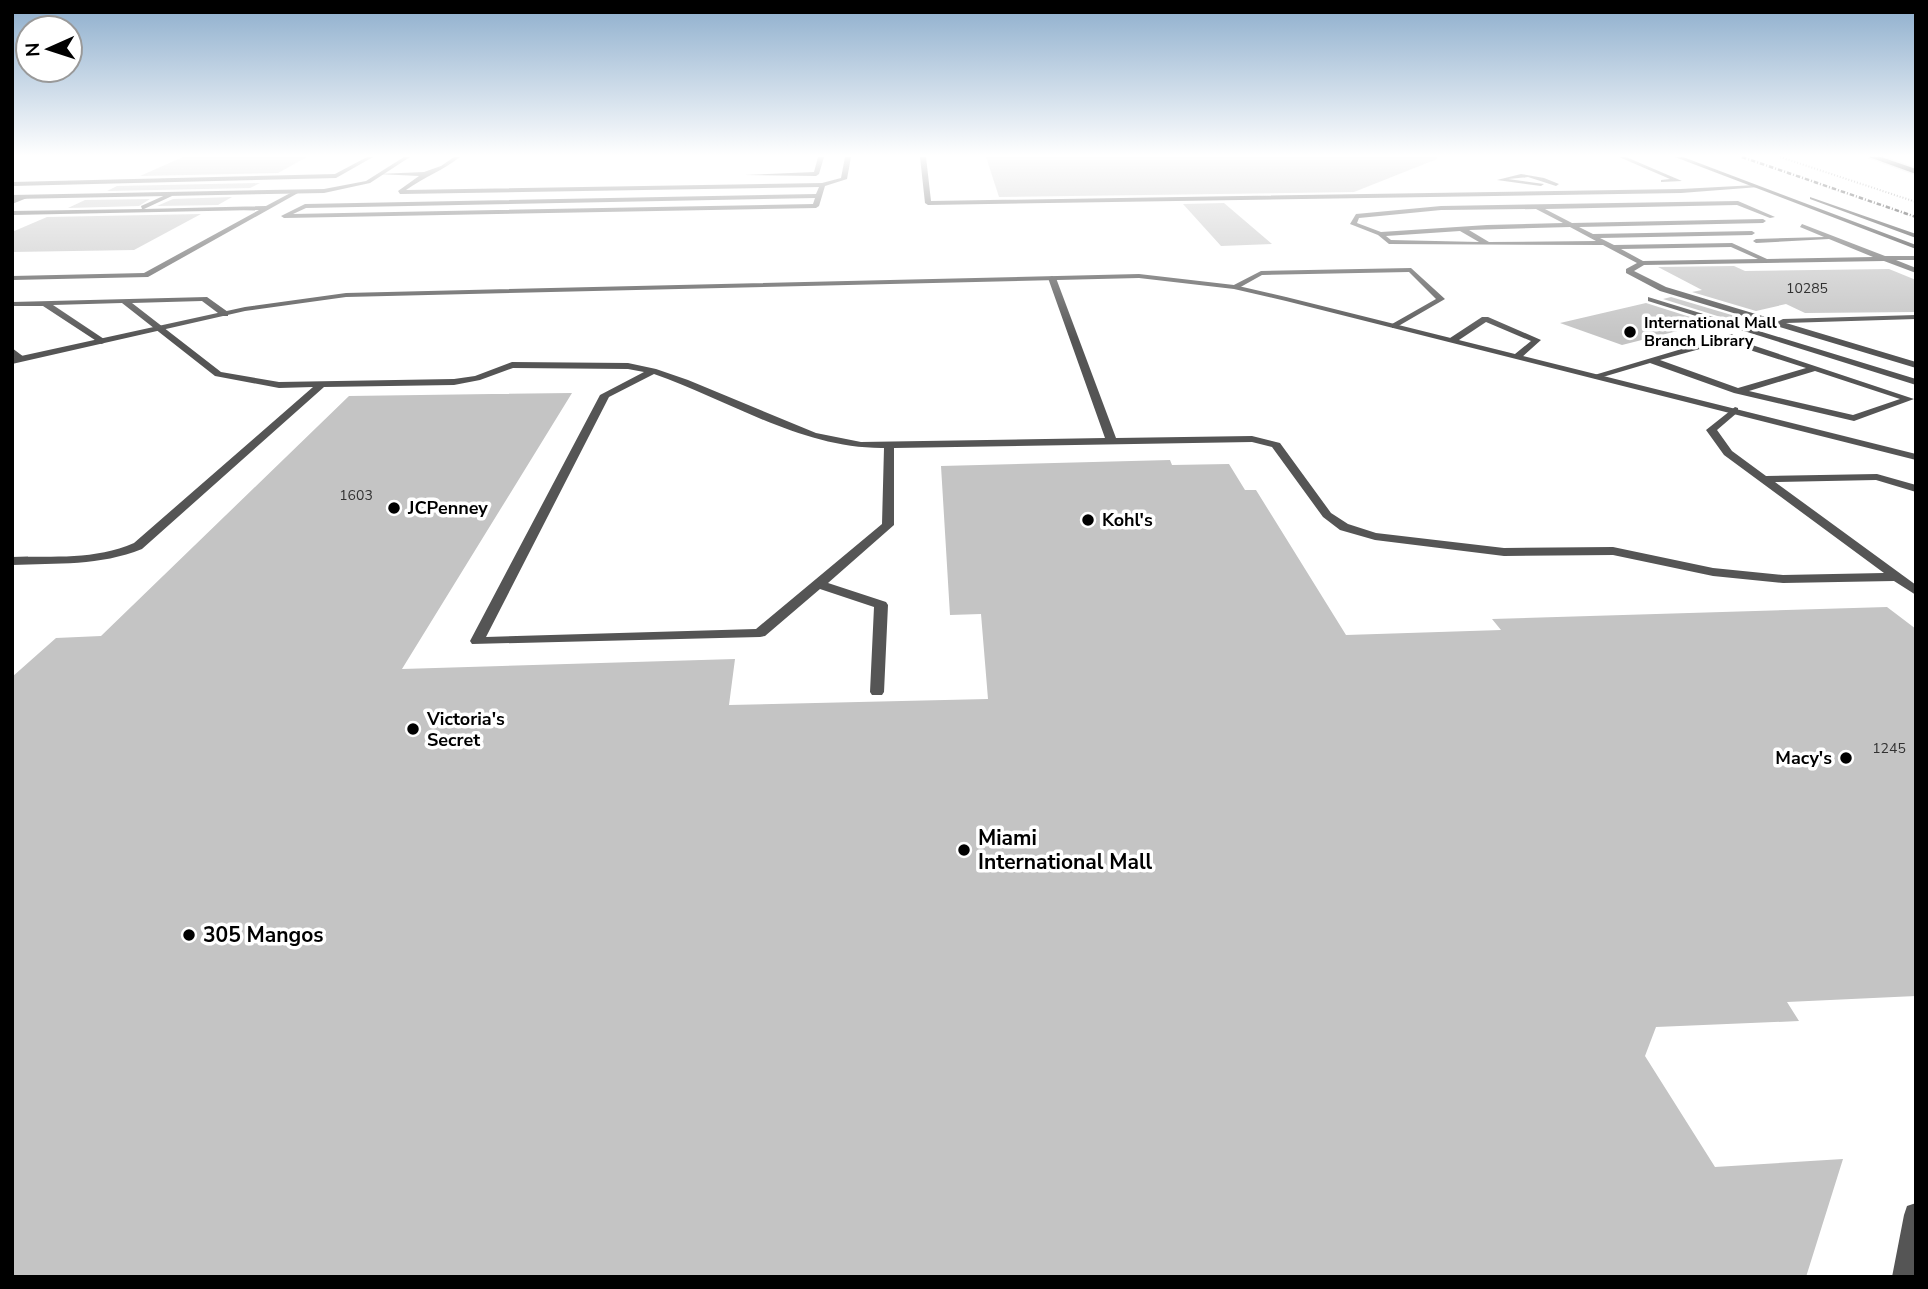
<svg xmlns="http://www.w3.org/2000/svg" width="1928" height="1289" font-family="'Nunito Sans',sans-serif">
<rect width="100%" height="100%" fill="#fff"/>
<path fill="#c4c4c4" d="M 183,157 L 307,157 L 278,173 L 140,176 Z
M 986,157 L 1437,157 L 1437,159 L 1354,192 L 999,197 Z
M 260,183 L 250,188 L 107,191 L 117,186 Z
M 232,197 L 218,205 L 157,206 L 173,199 Z
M 150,199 L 139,206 L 68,208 L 85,200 Z
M 1224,203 L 1272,244 L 1221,246 L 1183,204 Z
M 201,214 L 134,250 L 12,252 L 12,232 L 47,217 Z
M 1734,266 L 1745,271 L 1889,269 L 1916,280 L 1916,312 L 1805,313 L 1786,304 L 1756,311 L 1692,292 L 1702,290 L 1658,267 Z
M 1671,297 L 1735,316 L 1727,319 L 1663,299 Z
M 1646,303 L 1709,323 L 1622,345 L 1560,323 Z
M 572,393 L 402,669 L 735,659 L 729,705 L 988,699 L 981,614 L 950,615 L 941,466 L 1170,460 L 1172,465 L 1229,464 L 1245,490 L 1256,490 L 1346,635 L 1501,630 L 1492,619 L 1887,607 L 1916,629 L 1916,996 L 1787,1002 L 1799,1021 L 1656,1027 L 1645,1056 L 1715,1167 L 1843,1159 L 1806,1277 L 12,1277 L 12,677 L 56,638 L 101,636 L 349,396 Z"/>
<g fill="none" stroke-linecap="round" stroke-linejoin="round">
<defs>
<path id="motorway" d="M 1869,157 L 1881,157 L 1916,169 L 1916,174 Z"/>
</defs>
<use href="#motorway" stroke="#dbdbdb" stroke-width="3"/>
<path stroke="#777" stroke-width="2" stroke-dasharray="1 2" stroke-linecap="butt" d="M 1780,157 L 1916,202"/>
<path fill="#555" fill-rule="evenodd" d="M 367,157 L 373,157 L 336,178 L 12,186 L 12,182 L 335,174 Z
M 454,157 L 460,157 C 444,170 424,177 406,190 L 822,183 L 841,178 L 845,157 L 851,157 L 847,179 L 825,186 L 819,206 L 816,208 L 284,218 L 281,216 L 305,204 L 816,194 L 819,187 L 400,194 L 398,191 L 419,176 L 378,174 L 424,172 L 441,166 ZM 815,198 L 813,204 L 293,214 L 306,208 Z
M 818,157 L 824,157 L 819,174 L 816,176 L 745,175 L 814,172 Z
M 920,157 L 926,157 L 931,201 L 1681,189 L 1756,185 L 1759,187 L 1681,193 L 928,205 L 925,203 Z
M 1619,157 L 1626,157 L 1682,181 L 1661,182 L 1661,180 L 1670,179 Z
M 1521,174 L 1544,178 L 1559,184 L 1556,186 L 1528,177 L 1508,179 L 1544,184 L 1541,186 L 1497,180 Z
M 296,190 L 298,193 L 148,277 L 12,280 L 12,276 L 144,273 L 259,210 L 12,215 L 12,211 L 142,209 L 141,206 L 170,193 L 172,196 L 144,209 L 266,206 Z
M 25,195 L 27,198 L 12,204 L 12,200 Z
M 1738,201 L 1775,217 L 1770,218 L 1737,205 L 1545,209 L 1572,223 L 1763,219 L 1766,221 L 1763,223 L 1579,227 L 1593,234 L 1752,231 L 1755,233 L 1752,235 L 1600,238 L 1614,245 L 1732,243 L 1767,259 L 1873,257 L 1829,239 L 1756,243 L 1753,241 L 1756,239 L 1824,237 L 1800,227 L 1802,224 L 1885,256 L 1916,256 L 1916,260 L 1896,260 L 1916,268 L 1916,273 L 1884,261 L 1644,265 L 1634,271 L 1666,287 L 1779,321 L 1783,319 L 1916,315 L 1916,319 L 1786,323 L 1916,362 L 1916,368 L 1660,291 L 1626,273 L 1626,269 L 1637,263 L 1603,245 L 1389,244 L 1378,235 L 1350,224 L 1356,214 L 1441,206 ZM 1536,209 L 1563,223 L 1487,225 L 1381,232 L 1357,223 L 1359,218 L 1441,210 ZM 1570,227 L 1596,241 L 1489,242 L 1469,230 ZM 1460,231 L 1479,242 L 1391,240 L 1386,236 ZM 1731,247 L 1758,259 L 1643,261 L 1621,249 Z
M 1411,268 L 1445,299 L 1395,328 L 1392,328 L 1392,324 L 1436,299 L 1409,272 L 1262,275 L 1237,289 L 1230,287 L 1261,271 Z
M 1052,276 L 1056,278 L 1116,438 L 1252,436 L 1280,443 L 1331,513 L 1348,524 L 1376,533 L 1504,548 L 1613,547 L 1713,568 L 1783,575 L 1884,573 L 1724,455 L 1706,430 L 1735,407 L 1738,408 L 1738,412 L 1717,430 L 1732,451 L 1766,476 L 1877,474 L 1916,485 L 1916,492 L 1876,480 L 1775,482 L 1916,585 L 1916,595 L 1894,581 L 1783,583 L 1713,576 L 1613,555 L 1504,556 L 1375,540 L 1340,530 L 1323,517 L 1272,447 L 1252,442 L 894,448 L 894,525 L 828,583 L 886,602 L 888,605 L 884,692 L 882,695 L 872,695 L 870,692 L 874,607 L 820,589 L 765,636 L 760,637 L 472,644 L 470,641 L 600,395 L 644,372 L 628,369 L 513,368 L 480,380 L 454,385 L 324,387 L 142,549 C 100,566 57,563 12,565 L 12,557 C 54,556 95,560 134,543 L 313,387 L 279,388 L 215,376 L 122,303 L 53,305 L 104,339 L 104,343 L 101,344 L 43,306 L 12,306 L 12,302 L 207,297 L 228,312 L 228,316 L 222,316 L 202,301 L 132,303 L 221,372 L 279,382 L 454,379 L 475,376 L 512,362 L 628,363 L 656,369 L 688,380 L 816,433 L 861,442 L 1105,438 L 1048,278 ZM 654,374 C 729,400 802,449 884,448 L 882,524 L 756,629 L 486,637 L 609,397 Z
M 1648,297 L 1916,379 L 1916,385 L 1648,301 Z
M 1482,317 L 1488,317 L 1541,340 L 1521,358 L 1515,358 L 1515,354 L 1531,341 L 1486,322 L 1456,342 L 1450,342 L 1450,338 Z
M 1732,334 L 1736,337 L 1734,339 L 1914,399 L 1854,421 L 1734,393 L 1650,363 L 1596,379 L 1591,376 ZM 1725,342 L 1806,368 L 1738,388 L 1660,360 ZM 1815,371 L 1900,399 L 1853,415 L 1749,391 Z
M 12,348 L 24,357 L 24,361 L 18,361 L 12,356 Z
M 1916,1203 L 1916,1277 L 1892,1277 L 1904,1215 L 1907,1206 Z"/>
<path fill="#555" fill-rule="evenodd" d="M 1139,274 L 1234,285 L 1286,297 L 1916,454 L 1916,460 L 1286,301 L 1234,289 L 1139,278 L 346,297 L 245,311 L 12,364 L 12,358 L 245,307 L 346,293 Z"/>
<path fill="#555" fill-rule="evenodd" d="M 404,157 L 410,157 L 370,183 L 324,193 L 12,199 L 12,195 L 324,189 L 366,181 Z"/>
<path fill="#222" fill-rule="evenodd" d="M 1675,157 L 1683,157 L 1916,245 L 1916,249 Z
M 1810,197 L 1916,234 L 1916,238 L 1810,199 Z"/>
<use href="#motorway" fill="#000" fill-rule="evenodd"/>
<path stroke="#000" stroke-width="2.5" stroke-dasharray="4.5 2 1 2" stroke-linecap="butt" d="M 1742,157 L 1916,217"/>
</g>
<linearGradient id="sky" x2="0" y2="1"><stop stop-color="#8cadcc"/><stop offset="0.46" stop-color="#fff"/><stop offset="1" stop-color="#fff" stop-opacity="0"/></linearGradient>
<rect width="1928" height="338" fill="url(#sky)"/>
<g fill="#000" stroke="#fff" stroke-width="2.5">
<circle cx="1630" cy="332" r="7"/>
<circle cx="394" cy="508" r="7"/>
<circle cx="1088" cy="520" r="7"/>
<circle cx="413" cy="729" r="7"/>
<circle cx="1846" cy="758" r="7"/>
<circle cx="964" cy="850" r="7"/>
<circle cx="189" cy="935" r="7"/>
</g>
<g text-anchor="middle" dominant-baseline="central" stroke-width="7" stroke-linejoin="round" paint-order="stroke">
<g font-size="14" fill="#313131">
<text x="1807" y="288">10285</text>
<text x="356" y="495">1603</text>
<text x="1889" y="748">1245</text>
</g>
<g font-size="16" font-weight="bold" fill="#000" stroke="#fff" text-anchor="start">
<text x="1644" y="323">International Mall<tspan x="1644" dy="18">Branch Library</tspan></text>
</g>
<g font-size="18" font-weight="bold" fill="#000" stroke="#fff" text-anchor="start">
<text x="408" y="508">JCPenney</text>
<text x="1102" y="520">Kohl's</text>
<text x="427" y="719">Victoria's<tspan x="427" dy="21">Secret</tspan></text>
<text x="1832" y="758" text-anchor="end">Macy's</text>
</g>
<g font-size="21" font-weight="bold" fill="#000" stroke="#fff" text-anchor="start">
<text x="978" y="838">Miami<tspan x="978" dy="24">International Mall</tspan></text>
<text x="203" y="935">305 Mangos</text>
</g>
</g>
<rect width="1928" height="1289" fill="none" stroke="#000000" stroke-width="28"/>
<g transform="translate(49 49) rotate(267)"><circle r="33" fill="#ffffff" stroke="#999999" stroke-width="2"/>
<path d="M0-5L12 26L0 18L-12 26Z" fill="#000000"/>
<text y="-10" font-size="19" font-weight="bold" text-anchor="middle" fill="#000000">N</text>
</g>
</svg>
